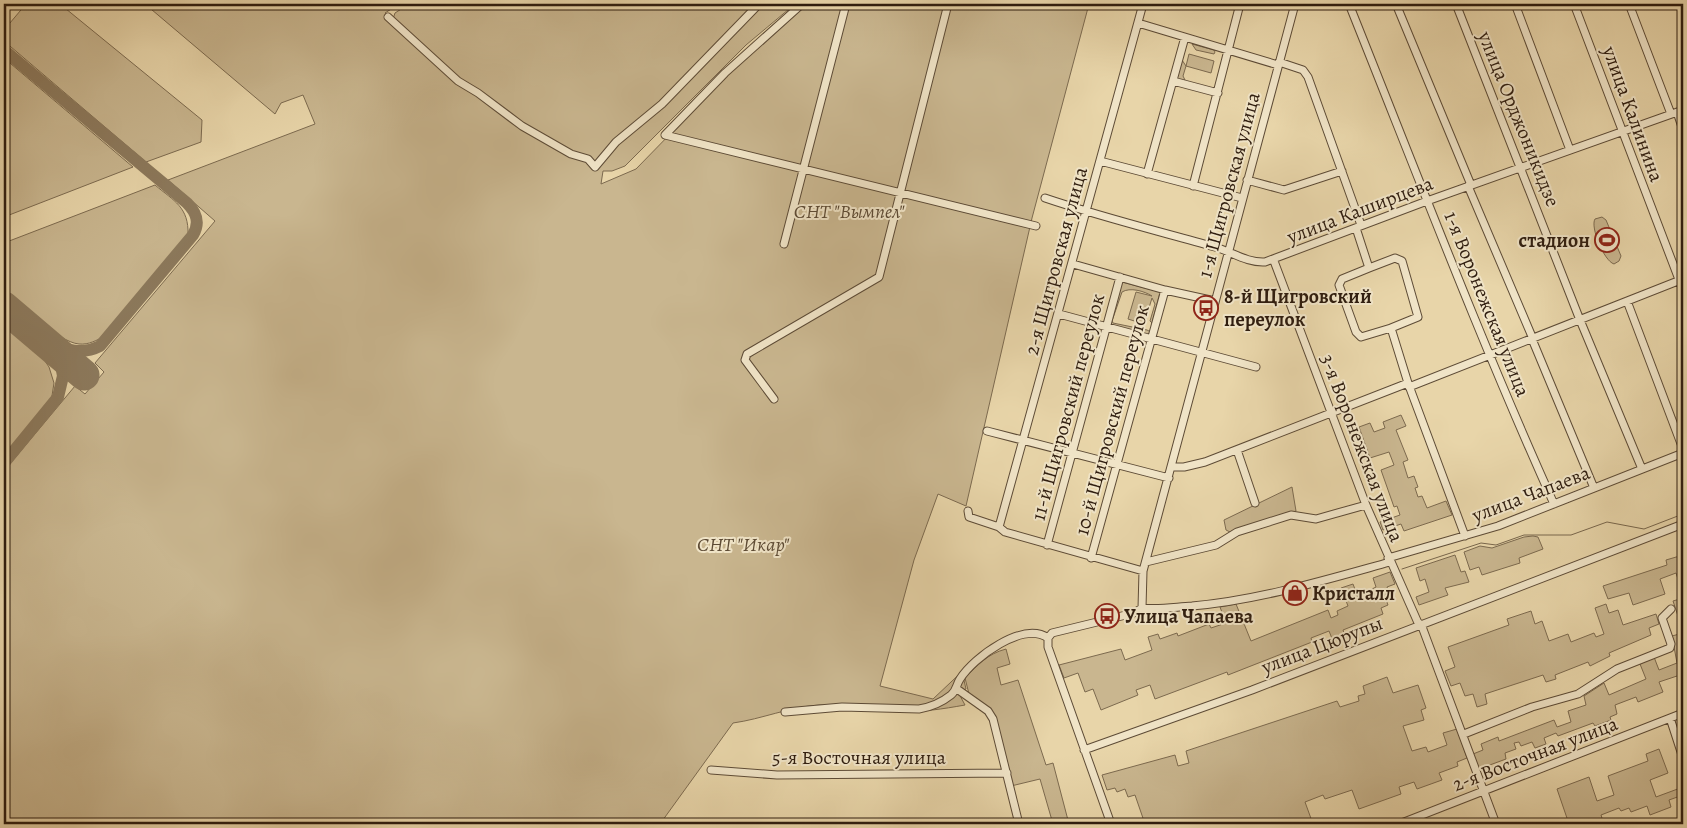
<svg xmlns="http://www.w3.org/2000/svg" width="1687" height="828" font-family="Alegreya,serif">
<rect width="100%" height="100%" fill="#e8d5a9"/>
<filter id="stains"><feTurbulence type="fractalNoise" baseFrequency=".004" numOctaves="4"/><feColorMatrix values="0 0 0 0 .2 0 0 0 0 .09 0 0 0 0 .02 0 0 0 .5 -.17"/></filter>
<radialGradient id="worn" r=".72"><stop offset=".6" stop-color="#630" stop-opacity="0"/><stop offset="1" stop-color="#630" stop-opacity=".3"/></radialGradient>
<path fill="#c9b68f" stroke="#7c6a4f" d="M 26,4 L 60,4 L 202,120 L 201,142 L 146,162 L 4,41 L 4,30 Z
M 145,4 L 399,4 L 385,13 L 393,19 L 395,13 L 409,4 L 795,4 L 746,45 L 625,166 L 612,171 L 603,171 L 601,184 L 636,169 L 754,48 L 805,4 L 1089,4 L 1032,218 L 966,506 L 938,494 L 914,560 L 880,686 L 933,699 L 969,665 L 963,676 L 966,689 L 958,692 L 965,705 C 943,709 922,712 900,712 C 873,711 847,704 819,705 C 789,707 762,719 733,723 L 660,824 L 4,824 L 4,471 L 75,386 L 85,394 L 104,372 L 95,363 L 215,221 L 168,180 L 315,124 L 303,95 L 281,103 L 275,114 Z
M 1192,44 L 1214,50 L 1215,52 L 1214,54 L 1196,50 Z
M 1189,54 L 1214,61 L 1211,73 L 1186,66 L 1183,76 L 1185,80 L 1184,83 L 1176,81 L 1182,60 L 1186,66 Z
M 4,58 L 133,167 L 4,217 Z
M 155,185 C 174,201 189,207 188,235 L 105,336 C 97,340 89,345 79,344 C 57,342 21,303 4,288 L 4,243 Z
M 1602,217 L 1606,220 L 1621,256 L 1619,261 L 1614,264 C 1604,261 1590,227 1595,219 Z
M 1122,282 L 1160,292 L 1152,323 L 1150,321 L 1155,304 L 1152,298 L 1144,324 L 1128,319 L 1136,292 L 1152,296 C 1144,291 1130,287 1122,292 L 1112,321 L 1113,323 L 1147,330 L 1151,332 L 1149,336 L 1110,326 Z
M 4,325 L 43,358 L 49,367 L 54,383 L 51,402 L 4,459 Z
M 1401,415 L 1406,426 L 1396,430 L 1408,460 L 1403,462 L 1408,478 L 1414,476 L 1418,487 L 1415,488 L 1418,497 L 1422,496 L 1427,508 L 1446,501 L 1452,515 L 1404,531 L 1401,524 L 1383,530 L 1380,522 L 1400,515 L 1397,506 L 1394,507 L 1381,470 L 1394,465 L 1389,452 L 1370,458 L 1359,427 L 1370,423 L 1374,432 L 1385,428 L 1383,422 Z
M 1292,487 L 1296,511 L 1230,532 L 1226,530 L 1224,520 Z
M 1533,536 L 1538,537 L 1543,549 L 1519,558 L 1520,563 L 1482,575 L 1479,567 L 1470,570 L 1464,552 L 1480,546 L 1492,548 L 1524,537 Z
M 1455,555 L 1461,572 L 1465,571 L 1469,582 L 1445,588 L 1448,595 L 1419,605 L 1416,597 L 1429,592 L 1425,579 L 1420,581 L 1416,568 Z
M 1683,555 L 1683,595 L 1676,573 L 1660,579 L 1665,594 L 1633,605 L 1629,593 L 1608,599 L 1603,586 L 1667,565 L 1666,560 Z
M 1390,572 L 1395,584 L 1387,587 L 1389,593 L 1384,595 L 1388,605 L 1381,608 L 1383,614 L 1343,630 L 1345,636 L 1333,641 L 1329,631 L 1311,638 L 1312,642 L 1228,675 L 1227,672 L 1155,699 L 1150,685 L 1136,690 L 1138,695 L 1101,710 L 1093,689 L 1085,692 L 1078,673 L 1064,678 L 1059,665 L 1121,649 L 1125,660 L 1152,650 L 1148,637 L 1158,634 L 1160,639 L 1177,633 L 1178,636 L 1209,624 L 1211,628 L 1226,623 L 1220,607 L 1236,604 L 1251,641 L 1328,610 L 1331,618 L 1338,615 L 1337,611 L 1348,606 L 1341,588 L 1353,584 L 1359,600 L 1374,594 L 1372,589 L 1376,587 L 1373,578 Z
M 1683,598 L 1683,627 L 1682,628 L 1673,601 Z
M 1606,604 L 1609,613 L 1618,610 L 1623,625 L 1656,614 L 1659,624 L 1649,628 L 1651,635 L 1609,653 L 1610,656 L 1590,666 L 1588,662 L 1555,675 L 1556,679 L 1546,682 L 1543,675 L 1485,694 L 1487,704 L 1477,707 L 1473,694 L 1465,696 L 1460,683 L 1451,686 L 1445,671 L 1455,667 L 1448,647 L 1509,625 L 1507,619 L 1531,611 L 1535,624 L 1542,621 L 1549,641 L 1568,634 L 1571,642 L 1594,633 L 1596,637 L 1604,634 L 1595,608 Z
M 1683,633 L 1683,674 L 1659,682 L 1663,692 L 1638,702 L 1636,697 L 1615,705 L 1617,714 L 1610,717 L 1611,720 L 1595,726 L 1593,723 L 1558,736 L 1556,733 L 1544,738 L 1546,744 L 1535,748 L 1532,742 L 1521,746 L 1519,742 L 1514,743 L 1516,749 L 1505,753 L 1506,759 L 1479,769 L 1473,754 L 1483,750 L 1481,744 L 1498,737 L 1499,741 L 1554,720 L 1557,727 L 1571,722 L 1568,711 L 1586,705 L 1584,696 L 1604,683 L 1609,695 L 1646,679 L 1640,664 L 1654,657 L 1659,670 L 1677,663 L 1672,636 Z
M 1006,649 L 1010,664 L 997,668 L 1001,685 L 1018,680 L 1046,765 L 1053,763 L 1069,824 L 1053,824 L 1040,779 L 1011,786 L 995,717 L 969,694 L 965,678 C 978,665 987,654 1006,649 Z
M 1387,677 L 1393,693 L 1418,685 L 1426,708 L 1421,710 L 1424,720 L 1403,726 L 1412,751 L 1426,747 L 1428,752 L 1447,745 L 1443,733 L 1457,729 L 1467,758 L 1457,762 L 1458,766 L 1439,773 L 1442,780 L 1417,789 L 1414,782 L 1399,787 L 1401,794 L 1359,809 L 1352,790 L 1325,799 L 1323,795 L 1305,802 L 1313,824 L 1145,824 L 1135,795 L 1128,797 L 1125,789 L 1117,792 L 1115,788 L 1107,790 L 1102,775 L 1175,755 L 1178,766 L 1189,763 L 1186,751 L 1337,701 L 1340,707 L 1359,701 L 1358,696 L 1365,694 L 1363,686 Z
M 1659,749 L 1668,773 L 1650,780 L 1656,797 L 1683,787 L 1683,795 L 1669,800 L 1671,807 L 1650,815 L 1647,806 L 1631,812 L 1629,808 L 1621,811 L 1619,808 L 1601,815 L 1603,821 L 1595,824 L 1569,824 L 1557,789 L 1589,777 L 1597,801 L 1614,795 L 1608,776 L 1648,761 L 1646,754 Z"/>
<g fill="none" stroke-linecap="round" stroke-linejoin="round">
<path stroke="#78664c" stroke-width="1" d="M 1402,569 L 1481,543 L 1496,545 L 1524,535 L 1571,535 L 1607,522 L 1644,529 L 1683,514"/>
<path stroke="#8c795c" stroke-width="12" d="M 4,50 L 187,203 C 197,213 200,223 193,235 L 100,346 C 83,355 66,350 48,344
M 4,463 L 58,397 L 63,376 L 59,354"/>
<path stroke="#8c795c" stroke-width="31" d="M 4,307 L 84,375"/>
<defs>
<path id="minor" d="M 802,4 L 725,73 L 665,135 L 1036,226
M 1349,4 C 1416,171 1480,340 1554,504
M 1396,4 L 1471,185
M 1456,4 L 1580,320 L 1642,469
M 1515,4 L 1570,150
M 1574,4 L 1683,290
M 1629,4 L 1671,114
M 1683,4 L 1683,5
M 388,17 L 458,81 L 478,93 L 522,126 L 571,154 L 588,159 L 595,167 L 616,142 L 662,104 L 759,4
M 1138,23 L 1278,65
M 1279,62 L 1303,70 L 1308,77 L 1361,225
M 1173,81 L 1218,93
M 1677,112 L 1683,130
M 1100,161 L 1242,198
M 1147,174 L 1185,37
M 1247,180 L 1284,190 L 1342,171
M 1193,186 L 1240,4
M 1468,186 L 1533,339
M 1045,198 C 1101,217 1158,231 1215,247 C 1232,252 1247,263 1265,262 L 1427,201 L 1683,110
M 1356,228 L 1369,268 L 1395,258 L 1402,261 L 1418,317 L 1391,328
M 784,244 L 846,4
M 1274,261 L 1366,505 L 1419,625
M 1073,264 L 1165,290 L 1215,301
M 1369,268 L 1342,279 L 1339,285 L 1356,332 L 1361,337 L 1391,328 L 1408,383 L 1465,536
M 1627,301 L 1683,449
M 1059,314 L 1256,367
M 1532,339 L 1594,488
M 1409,387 L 1683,279
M 774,399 L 745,360 L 747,354 L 879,277 L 948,4
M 987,431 L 1169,478
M 1237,450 L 1255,503
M 1172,467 L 1184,467 L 1205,462 L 1408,383
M 968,511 L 969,517 L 999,527 L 1005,532 L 1143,571
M 999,527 L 1143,4
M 1047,545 L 1120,277
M 1091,558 L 1165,290
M 1388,558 L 1498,526 L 1683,453
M 1146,562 L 1216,545 L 1237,532 L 1291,515 L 1316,519 L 1366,505
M 1142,608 L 1143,571 L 1295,4
M 1421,624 L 1496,824
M 957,689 L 988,711 L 993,719 L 1019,824
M 785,712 L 842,707 L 919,709 C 931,707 941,703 951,695 C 957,690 956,685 960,679 C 974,657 1023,621 1048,638
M 1670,718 L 1683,758
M 1464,734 L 1532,707 L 1578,694 L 1617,669 L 1670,648 L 1671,644 L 1662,618 L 1671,609
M 1084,750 L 1252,690 L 1683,524
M 711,770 L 777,775 L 1007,773
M 1111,824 L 1048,647 L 1048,638 L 1052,633 L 1134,613 L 1142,608 C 1159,610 1175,607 1192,606 C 1259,600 1325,580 1390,562
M 1399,824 L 1683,713"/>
</defs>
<use href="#minor" stroke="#5d4b36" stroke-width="9"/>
<use href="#minor" stroke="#f0e4c7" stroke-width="7"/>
</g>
<defs>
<symbol id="stadium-ring" viewBox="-11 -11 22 22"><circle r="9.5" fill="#f0e4c7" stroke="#8f2418" stroke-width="1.5"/><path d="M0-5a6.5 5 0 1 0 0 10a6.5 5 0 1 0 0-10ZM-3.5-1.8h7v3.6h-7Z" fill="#8f2418"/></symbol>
<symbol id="bus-ring" viewBox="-11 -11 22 22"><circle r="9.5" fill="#f0e4c7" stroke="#8f2418" stroke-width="1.5"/><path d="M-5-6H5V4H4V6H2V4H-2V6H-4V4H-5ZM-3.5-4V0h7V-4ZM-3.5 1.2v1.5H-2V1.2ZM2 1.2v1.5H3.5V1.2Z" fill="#8f2418"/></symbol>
<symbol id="shop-ring" viewBox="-11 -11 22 22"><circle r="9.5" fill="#f0e4c7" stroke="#8f2418" stroke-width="1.5"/><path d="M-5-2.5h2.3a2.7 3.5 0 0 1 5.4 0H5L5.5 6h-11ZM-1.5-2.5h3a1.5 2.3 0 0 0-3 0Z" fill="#8f2418"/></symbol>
</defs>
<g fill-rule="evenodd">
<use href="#stadium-ring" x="1593" y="226" width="28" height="28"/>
<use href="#bus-ring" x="1192" y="294" width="28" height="28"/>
<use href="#shop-ring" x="1281" y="579" width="28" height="28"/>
<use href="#bus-ring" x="1093" y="602" width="28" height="28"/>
</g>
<g text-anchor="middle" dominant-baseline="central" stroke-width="4" stroke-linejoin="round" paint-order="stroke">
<g font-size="20" fill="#2f1d0f" stroke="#f0e4c7">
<text transform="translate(1633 114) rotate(70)">улица Калинина</text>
<text transform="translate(1519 119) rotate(68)">улица Орджоникидзе</text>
<text transform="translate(1229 185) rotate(-75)">1-я Щигровская улица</text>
<text transform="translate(1360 210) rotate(-21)">улица Каширцева</text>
<text transform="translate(1056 261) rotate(-75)">2-я Щигровская улица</text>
<text transform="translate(1487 304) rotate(68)">1-я Воронежская улица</text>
<text transform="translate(1068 407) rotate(-75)">11-й Щигровский переулок</text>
<text transform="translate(1112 420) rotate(-75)">10-й Щигровский переулок</text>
<text transform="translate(1362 448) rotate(69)">3-я Воронежская улица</text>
<text transform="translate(1531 494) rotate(-21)">улица Чапаева</text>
<text transform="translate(1322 645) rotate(-21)">улица Цюрупы</text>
<text transform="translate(1535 754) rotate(-21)">2-я Восточная улица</text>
<text x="859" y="757">5-я Восточная улица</text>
</g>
<g font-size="20" font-style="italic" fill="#5d4b35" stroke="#f0e4c7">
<text x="849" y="211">СНТ "Вымпел"</text>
<text x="743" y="544">СНТ "Икар"</text>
</g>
<g font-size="20" font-weight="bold" fill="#2f1d0f" stroke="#f0e4c7" text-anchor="start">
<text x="1590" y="240" text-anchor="end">стадион</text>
<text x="1224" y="296">8-й Щигровский<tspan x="1224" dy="23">переулок</tspan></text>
<text x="1312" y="593">Кристалл</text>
<text x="1124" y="616">Улица Чапаева</text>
</g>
</g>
<rect width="1687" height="828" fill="none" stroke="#e8d5a9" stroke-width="20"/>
<rect x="5" y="5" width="1677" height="818" fill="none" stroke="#2f1d0f" stroke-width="2.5"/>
<rect x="10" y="10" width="1667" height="808" fill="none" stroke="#2f1d0f"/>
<rect width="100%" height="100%" filter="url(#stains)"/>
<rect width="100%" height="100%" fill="url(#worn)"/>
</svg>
